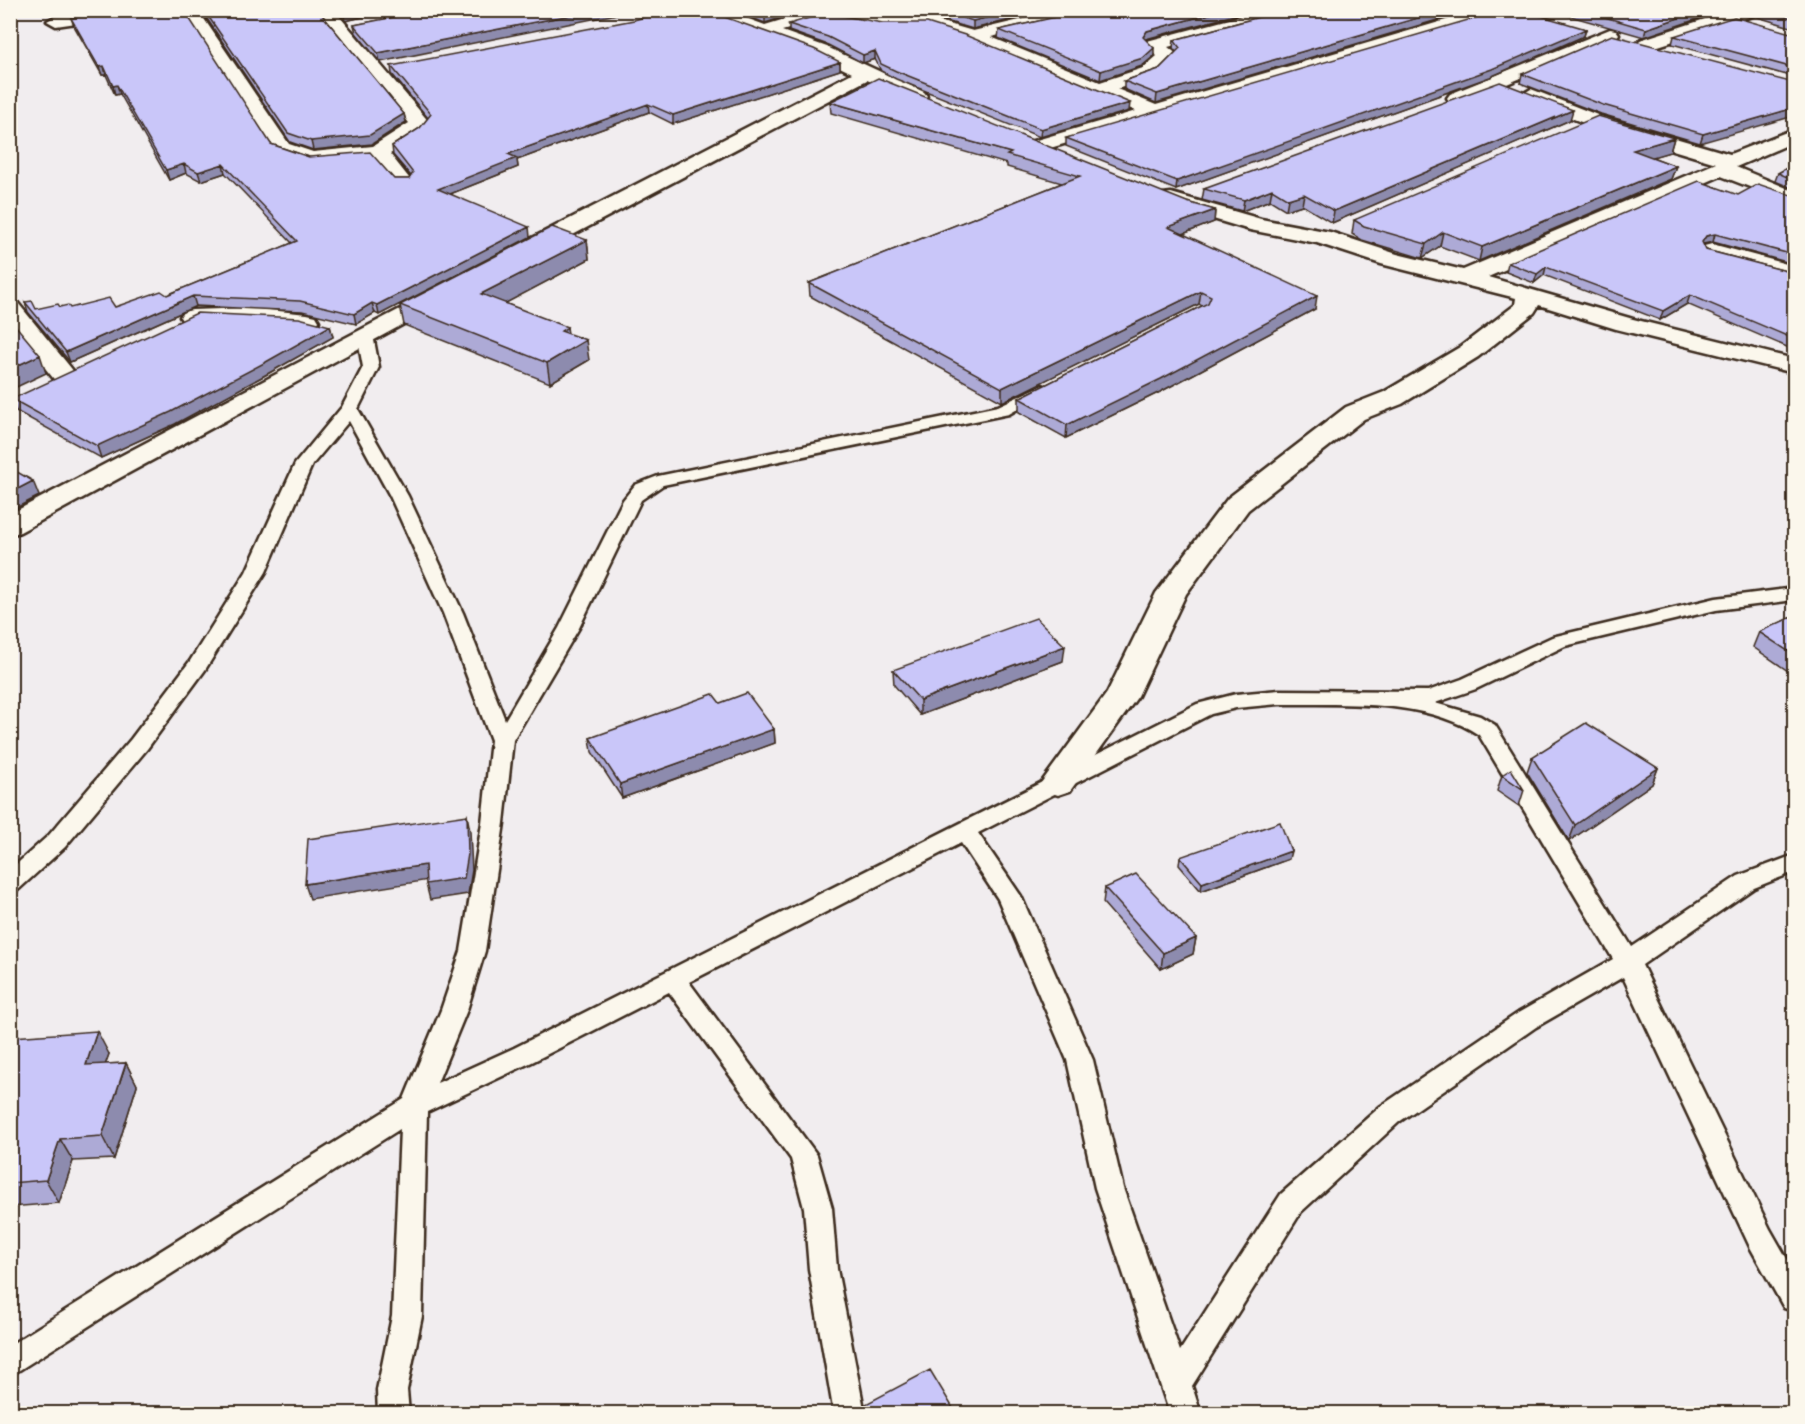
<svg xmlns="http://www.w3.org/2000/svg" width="1805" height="1424" font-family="Sriracha,sans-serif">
<rect width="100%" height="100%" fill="#f1edef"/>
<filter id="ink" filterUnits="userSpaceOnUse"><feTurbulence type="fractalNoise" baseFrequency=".0167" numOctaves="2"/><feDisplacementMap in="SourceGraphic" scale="12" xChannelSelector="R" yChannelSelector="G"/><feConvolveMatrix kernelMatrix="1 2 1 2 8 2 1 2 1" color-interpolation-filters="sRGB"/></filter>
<g filter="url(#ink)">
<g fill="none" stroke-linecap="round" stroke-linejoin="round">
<defs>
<path id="lane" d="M 365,330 L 373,335 L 379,367 L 358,409 L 408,496 L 463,613 L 505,720 L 559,628 L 623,500 L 635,485 L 658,476 L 998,406 L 1043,385 L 1051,390 L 1009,414 L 663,485 L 641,500 L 579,628 L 513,740 L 504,823 L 485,951 L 467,1010 L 437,1083 L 514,1048 L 1197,704 L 1236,694 L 1279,690 L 1428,691 L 1462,679 L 1552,637 L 1716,598 L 1794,588 L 1794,600 L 1716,610 L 1565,646 L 1476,689 L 1435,703 L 1480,716 L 1495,725 L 1632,947 L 1738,876 L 1794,855 L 1794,872 L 1754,888 L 1642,965 L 1770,1229 L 1794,1271 L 1794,1311 L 1784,1308 L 1750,1247 L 1623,977 L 1536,1027 L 1399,1122 L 1301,1212 L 1192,1386 L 1201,1414 L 1170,1414 L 1095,1188 L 1067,1060 L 998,899 L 961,843 L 689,982 L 817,1155 L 832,1208 L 837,1269 L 865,1414 L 834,1414 L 809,1269 L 804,1208 L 791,1159 L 669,992 L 532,1062 L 427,1112 L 422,1316 L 407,1390 L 409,1414 L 378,1414 L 377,1390 L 392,1316 L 400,1129 L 10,1376 L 10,1345 L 404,1099 L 441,1010 L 461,951 L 482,823 L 491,740 L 443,613 L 390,496 L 349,421 L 312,465 L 266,572 L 205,670 L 147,749 L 65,847 L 18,890 L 10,892 L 10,870 L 49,835 L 131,739 L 190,661 L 246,572 L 295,464 L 342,407 L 363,367 L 357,335 ZM 1279,704 C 1344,705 1423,698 1479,735 L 1613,959 L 1518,1013 L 1381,1106 L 1281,1194 L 1180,1351 L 1123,1188 L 1093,1060 L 1021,896 L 978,833 L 1211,714 L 1236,708 Z"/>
<path id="street" d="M 92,10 L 139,10 L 131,15 L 56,26 L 47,21 L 56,16 Z
M 181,10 L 198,10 L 289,144 L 313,152 L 373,146 L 409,123 L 316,10 L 334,10 L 430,123 L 420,135 L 390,154 L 413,183 L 409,187 L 395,187 L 373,159 L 311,164 L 275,152 Z
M 698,10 L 724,10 L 765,25 L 815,10 L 841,10 L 883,18 L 928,18 L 973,31 L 1063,10 L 1097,10 L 1095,14 L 991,37 L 1100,82 L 1143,68 L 1157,56 L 1144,45 L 1147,41 L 1264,10 L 1294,10 L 1292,14 L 1168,47 L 1178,55 L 1157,76 L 1117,89 L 1156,105 L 1480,10 L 1506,11 L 1503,15 L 1040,151 L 1033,149 L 1030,145 L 1033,141 L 1136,111 L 966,40 L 927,28 L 883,28 L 826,18 L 782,31 L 827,47 L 924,92 L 927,96 L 924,100 L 910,100 L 867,80 L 531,257 L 515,257 L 512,252 L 515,247 L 852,73 L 815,55 L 700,14 Z
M 1521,10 L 1544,10 L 1534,17 L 1522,17 Z
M 1733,10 L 1760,10 L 1758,14 L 1652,48 L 1646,49 L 1637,44 L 1640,40 Z
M 1610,29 L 1616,30 L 1619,34 L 1616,38 L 1464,102 L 1450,102 L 1447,98 L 1450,94 Z
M 1531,89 L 1600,116 L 1730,154 L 1794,129 L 1794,142 L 1736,167 L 1794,191 L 1794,204 L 1721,176 L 1488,277 L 1633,319 L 1794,359 L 1794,373 L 1616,329 L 1539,305 L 1534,313 L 1478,357 L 1402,404 L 1364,419 L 1248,510 L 1186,594 L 1138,696 L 1070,791 L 1058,795 L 1046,791 L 1041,783 L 1107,693 L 1156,593 L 1228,498 L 1346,407 L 1384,392 L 1460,347 L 1515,305 L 1516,298 L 1381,264 L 1317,243 L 1250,230 L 1163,204 L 1160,199 L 1163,194 L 1171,193 L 1261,219 L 1330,232 L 1397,254 L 1463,270 L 1716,163 L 1586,124 L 1524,99 L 1521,95 Z
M 1712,244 L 1794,266 L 1794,280 L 1704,256 L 1701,251 L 1704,246 Z
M 442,287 L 450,289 L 454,294 L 450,299 L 20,532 L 10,535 L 10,514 Z
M 10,301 L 18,303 L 75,373 L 79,378 L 75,383 L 66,386 L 57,383 L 10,324 Z
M 250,308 L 307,314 L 316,316 L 319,321 L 316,326 L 307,328 L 250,322 L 192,324 L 183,322 L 180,317 L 183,312 L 192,310 Z"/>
</defs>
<use href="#lane" stroke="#3b2a1e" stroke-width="5"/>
<use href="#street" stroke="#3b2a1e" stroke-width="5"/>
<use href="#lane" fill="#fbf7ec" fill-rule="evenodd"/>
<use href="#street" fill="#fbf7ec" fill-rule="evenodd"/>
</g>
<path fill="#adaad6" stroke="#3b2a1e" stroke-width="1.5" d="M 201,10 L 318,10 L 404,114 L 406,122 L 372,144 L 313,150 L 290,142 Z
M 336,10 L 393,10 L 345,21 Z
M 429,10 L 380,62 L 356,33 L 354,25 Z
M 732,10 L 806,10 L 765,23 Z
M 856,10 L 1051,10 L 973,29 L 929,16 L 883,16 Z
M 1086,10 L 1253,10 L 1146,39 L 1146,40 L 1154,56 L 1142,66 L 1100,80 L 998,38 L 999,30 Z
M 1285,10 L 1156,103 L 1124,89 L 1124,81 L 1159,69 L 1176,52 L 1173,48 L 1174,40 Z
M 1549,10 L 1724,10 L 1644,37 Z
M 1756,10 L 1794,10 L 1794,28 L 1754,16 Z
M 71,18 L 271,144 L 309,157 L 394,179 L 409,179 L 411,176 L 393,155 L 392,146 L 420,128 L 428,118 L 392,74 L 391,66 L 840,62 L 840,70 L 673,124 L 649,112 L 517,160 L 518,167 L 450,194 L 530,237 L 379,315 L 375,313 L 356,324 L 302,311 L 196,306 L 70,362 L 28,312 L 25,302 L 36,309 L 60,307 L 70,308 L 115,307 L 167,295 L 292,243 L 225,173 L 201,181 L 186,173 L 169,180 L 120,94 L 115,95 L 106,75 L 102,75 L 74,26 Z
M 789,24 L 1129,111 L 1040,137 L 896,79 L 881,71 L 875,59 L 863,63 L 828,45 L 789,31 Z
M 1586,29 L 1584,36 L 1490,77 L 1176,190 L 1066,146 L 1066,138 Z
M 1794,34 L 1794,77 L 1672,44 L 1674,36 Z
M 1522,74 L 1794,83 L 1700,143 L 1601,114 L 1520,83 Z
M 830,102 L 1215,210 L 1214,222 L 1183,234 L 1315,309 L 1160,392 L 1066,438 L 1019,412 L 1019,398 L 1202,306 L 1199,304 L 1002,402 L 810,296 L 809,283 L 1062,183 L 1007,167 L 1007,164 L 831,113 Z
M 1570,120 L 1332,223 L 1302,205 L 1286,210 L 1270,200 L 1242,211 L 1202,200 L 1204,189 Z
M 1674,138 L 1670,152 L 1652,157 L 1676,166 L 1671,179 L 1479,261 L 1440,246 L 1422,258 L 1362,240 L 1352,234 L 1354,220 Z
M 1794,164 L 1794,189 L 1775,181 L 1778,173 Z
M 1738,195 L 1794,196 L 1794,264 L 1713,242 L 1703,244 L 1706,250 L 1794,273 L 1794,350 L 1687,304 L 1660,320 L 1544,275 L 1534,283 L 1506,272 L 1508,263 Z
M 587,240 L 589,259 L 505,303 L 568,333 L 589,360 L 550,383 L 404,325 L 400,305 Z
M 330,326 L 333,337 L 269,373 L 175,424 L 101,458 L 16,411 L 12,399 Z
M 1794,616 L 1794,675 L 1753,647 L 1759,632 Z
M 1063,661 L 920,715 L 894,685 L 893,670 Z
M 720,703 L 774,729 L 775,743 L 622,798 L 592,752 L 590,738 Z
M 1532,757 L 1658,768 L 1652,784 L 1569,841 L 1527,772 Z
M 1502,775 L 1524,790 L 1519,806 L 1497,791 Z
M 1180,857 L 1289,859 L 1201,891 L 1179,865 Z
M 1105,888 L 1196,938 L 1193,954 L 1161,969 L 1103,903 Z
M 10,1042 L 109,1054 L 105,1064 L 126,1063 L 137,1085 L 114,1159 L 73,1161 L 59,1203 L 10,1207 Z
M 864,1405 L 956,1413 L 864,1413 Z"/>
<path fill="#8d8bae" stroke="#3b2a1e" stroke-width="1.5" d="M 353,10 L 393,10 L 345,21 L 343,12 Z
M 596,10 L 637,10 L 380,62 L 378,53 Z
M 778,10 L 806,10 L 765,23 L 765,15 Z
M 1017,10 L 1051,10 L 973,29 L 973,21 Z
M 1224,10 L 1253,10 L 1146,39 L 1142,45 L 1143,37 L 1147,31 Z
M 1445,10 L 1471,10 L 1156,103 L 1157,94 Z
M 1702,10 L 1724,10 L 1644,37 L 1646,29 Z
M 1586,29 L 1584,36 L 1490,77 L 1176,190 L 1177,181 Z
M 1154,48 L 1154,56 L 1142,66 L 1100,80 L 1101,71 Z
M 875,51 L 875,59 L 863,63 L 863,55 Z
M 840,62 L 840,70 L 673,124 L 673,115 Z
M 104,66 L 106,75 L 102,75 L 99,67 Z
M 117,85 L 120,94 L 115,95 L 113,86 Z
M 1130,103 L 1129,111 L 1040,137 L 1041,129 Z
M 648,104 L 649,112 L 517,160 L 518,167 L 440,198 L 438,189 L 508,154 Z
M 1794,108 L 1794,116 L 1700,143 L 1703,134 Z
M 1573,110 L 1570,120 L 1332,223 L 1334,211 Z
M 404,114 L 406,122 L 372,144 L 313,150 L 311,141 Z
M 1674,138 L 1670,152 L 1629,164 L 1633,150 Z
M 184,164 L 186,173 L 169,180 L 166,170 Z
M 223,164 L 225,173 L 201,181 L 198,172 Z
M 1676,166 L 1671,179 L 1479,261 L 1482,247 Z
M 1272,189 L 1270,200 L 1242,211 L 1244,200 Z
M 1304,194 L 1302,205 L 1286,210 L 1288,199 Z
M 1215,210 L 1214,222 L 1167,240 L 1168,227 Z
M 529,227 L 530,237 L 379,315 L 377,305 Z
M 1443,232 L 1440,246 L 1422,258 L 1426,244 Z
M 1715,234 L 1713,242 L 1703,244 L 1702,242 L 1706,236 Z
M 587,240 L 589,259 L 485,314 L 481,294 Z
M 1546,267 L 1544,275 L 1534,283 L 1537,274 Z
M 1201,291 L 1199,304 L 1002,402 L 1002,388 Z
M 1690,295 L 1687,304 L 1660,320 L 1663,311 Z
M 193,296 L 196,306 L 70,362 L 66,352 Z
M 1317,296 L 1315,309 L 1160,392 L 1066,438 L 1067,425 Z
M 372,303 L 375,313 L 356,324 L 354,314 Z
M 330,326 L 333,337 L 269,373 L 175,424 L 101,458 L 97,446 Z
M 567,327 L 570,347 L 561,331 Z
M 586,340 L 589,360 L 550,383 L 547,363 Z
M 40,355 L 46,373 L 10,390 L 10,369 Z
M 33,481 L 39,496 L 10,511 L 10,493 Z
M 1065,646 L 1063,661 L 920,715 L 920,700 Z
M 774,729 L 775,743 L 622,798 L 620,784 Z
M 1658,768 L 1652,784 L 1569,841 L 1575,825 Z
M 467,815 L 470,831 L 472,870 L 468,894 L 430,900 L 426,884 Z
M 1291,851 L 1289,859 L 1201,891 L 1202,883 Z
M 425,865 L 429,880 L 310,899 L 305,884 Z
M 1196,938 L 1193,954 L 1161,969 L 1163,953 Z
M 97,1031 L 109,1054 L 97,1088 L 86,1065 Z
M 126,1063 L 137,1085 L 114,1159 L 102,1136 Z
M 60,1139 L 73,1161 L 59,1203 L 46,1180 Z"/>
<path fill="#c9c6f9" stroke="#3b2a1e" stroke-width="1.5" d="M 120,10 L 184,10 L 271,144 L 309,157 L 370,152 L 394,179 L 409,179 L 413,173 L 392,146 L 420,128 L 431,114 L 391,66 L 634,20 L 669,10 L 705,10 L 814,49 L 840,62 L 673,115 L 648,104 L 508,154 L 517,158 L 438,189 L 529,227 L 377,305 L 372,303 L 354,314 L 300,301 L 193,296 L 66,352 L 25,302 L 32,301 L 36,309 L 58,304 L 60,307 L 68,305 L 70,308 L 109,298 L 115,307 L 161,291 L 167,295 L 297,241 L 223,164 L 198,172 L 184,164 L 166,170 L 117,85 L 113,86 L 104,66 L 99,67 L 71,18 Z
M 204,10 L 318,10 L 404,114 L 370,135 L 311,141 L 288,133 Z
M 342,10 L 353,10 L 343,12 Z
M 429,10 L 596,10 L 378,53 L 354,25 Z
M 753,10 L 778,10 L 765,15 Z
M 938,10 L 1017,10 L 973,21 Z
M 1086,10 L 1224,10 L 1147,31 L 1143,37 L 1154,48 L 1143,58 L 1101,71 L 999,30 Z
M 1285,10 L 1445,10 L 1157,94 L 1124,81 L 1159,69 L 1180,48 L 1174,40 Z
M 1502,10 L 1528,12 L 1586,29 L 1492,69 L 1177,181 L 1066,138 Z
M 1580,10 L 1702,10 L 1646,29 Z
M 1765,10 L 1794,10 L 1794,19 Z
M 826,13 L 883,23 L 927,23 L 965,35 L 1130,103 L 1041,129 L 896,71 L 881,64 L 875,51 L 863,55 L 828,37 L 789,24 Z
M 1734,17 L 1794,34 L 1794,68 L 1674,36 Z
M 1612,35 L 1794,83 L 1794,108 L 1703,134 L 1603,105 L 1522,74 Z
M 878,78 L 1187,202 L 1215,210 L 1168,227 L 1317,296 L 1161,379 L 1067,425 L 1019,398 L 1208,303 L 1211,296 L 1201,291 L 1002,388 L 809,283 L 1080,176 L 1007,155 L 1011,153 L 830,102 Z
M 1500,82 L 1573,110 L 1334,211 L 1304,194 L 1288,199 L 1272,189 L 1244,200 L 1204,189 Z
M 1598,116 L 1674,138 L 1633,150 L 1676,166 L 1482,247 L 1443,232 L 1426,244 L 1364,226 L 1354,220 Z
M 1794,164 L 1794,180 L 1778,173 Z
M 1699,181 L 1738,195 L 1758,184 L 1794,196 L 1794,255 L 1715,234 L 1706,236 L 1702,242 L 1706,250 L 1794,273 L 1794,339 L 1690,295 L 1663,311 L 1546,267 L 1537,274 L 1508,263 Z
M 552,227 L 587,240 L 481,294 L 567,327 L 561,331 L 586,340 L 547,363 L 400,305 Z
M 197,313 L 299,318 L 330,326 L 266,362 L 171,412 L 97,446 L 12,399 Z
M 10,319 L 40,355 L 10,369 Z
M 10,468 L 33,481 L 10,493 Z
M 1794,616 L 1794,655 L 1759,632 Z
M 1036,618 L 1065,646 L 920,700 L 893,670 Z
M 747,693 L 774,729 L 620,784 L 590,738 L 713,694 L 720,703 Z
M 1586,723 L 1658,768 L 1575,825 L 1532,757 Z
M 1511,769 L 1524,790 L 1502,775 Z
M 467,815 L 468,854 L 464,878 L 426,884 L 425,865 L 305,884 L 308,839 Z
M 1280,822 L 1291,851 L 1202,883 L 1180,857 Z
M 1136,874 L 1196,938 L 1163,953 L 1105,888 Z
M 97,1031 L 86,1065 L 126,1063 L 102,1136 L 60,1139 L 46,1180 L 10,1183 L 10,1042 L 12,1037 Z
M 930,1370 L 956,1413 L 868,1413 L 864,1405 Z"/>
</g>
<rect width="1805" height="1424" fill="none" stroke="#fbf7ec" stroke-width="36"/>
<rect x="18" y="18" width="1769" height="1388" fill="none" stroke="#3b2a1e" stroke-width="2" filter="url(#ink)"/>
</svg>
